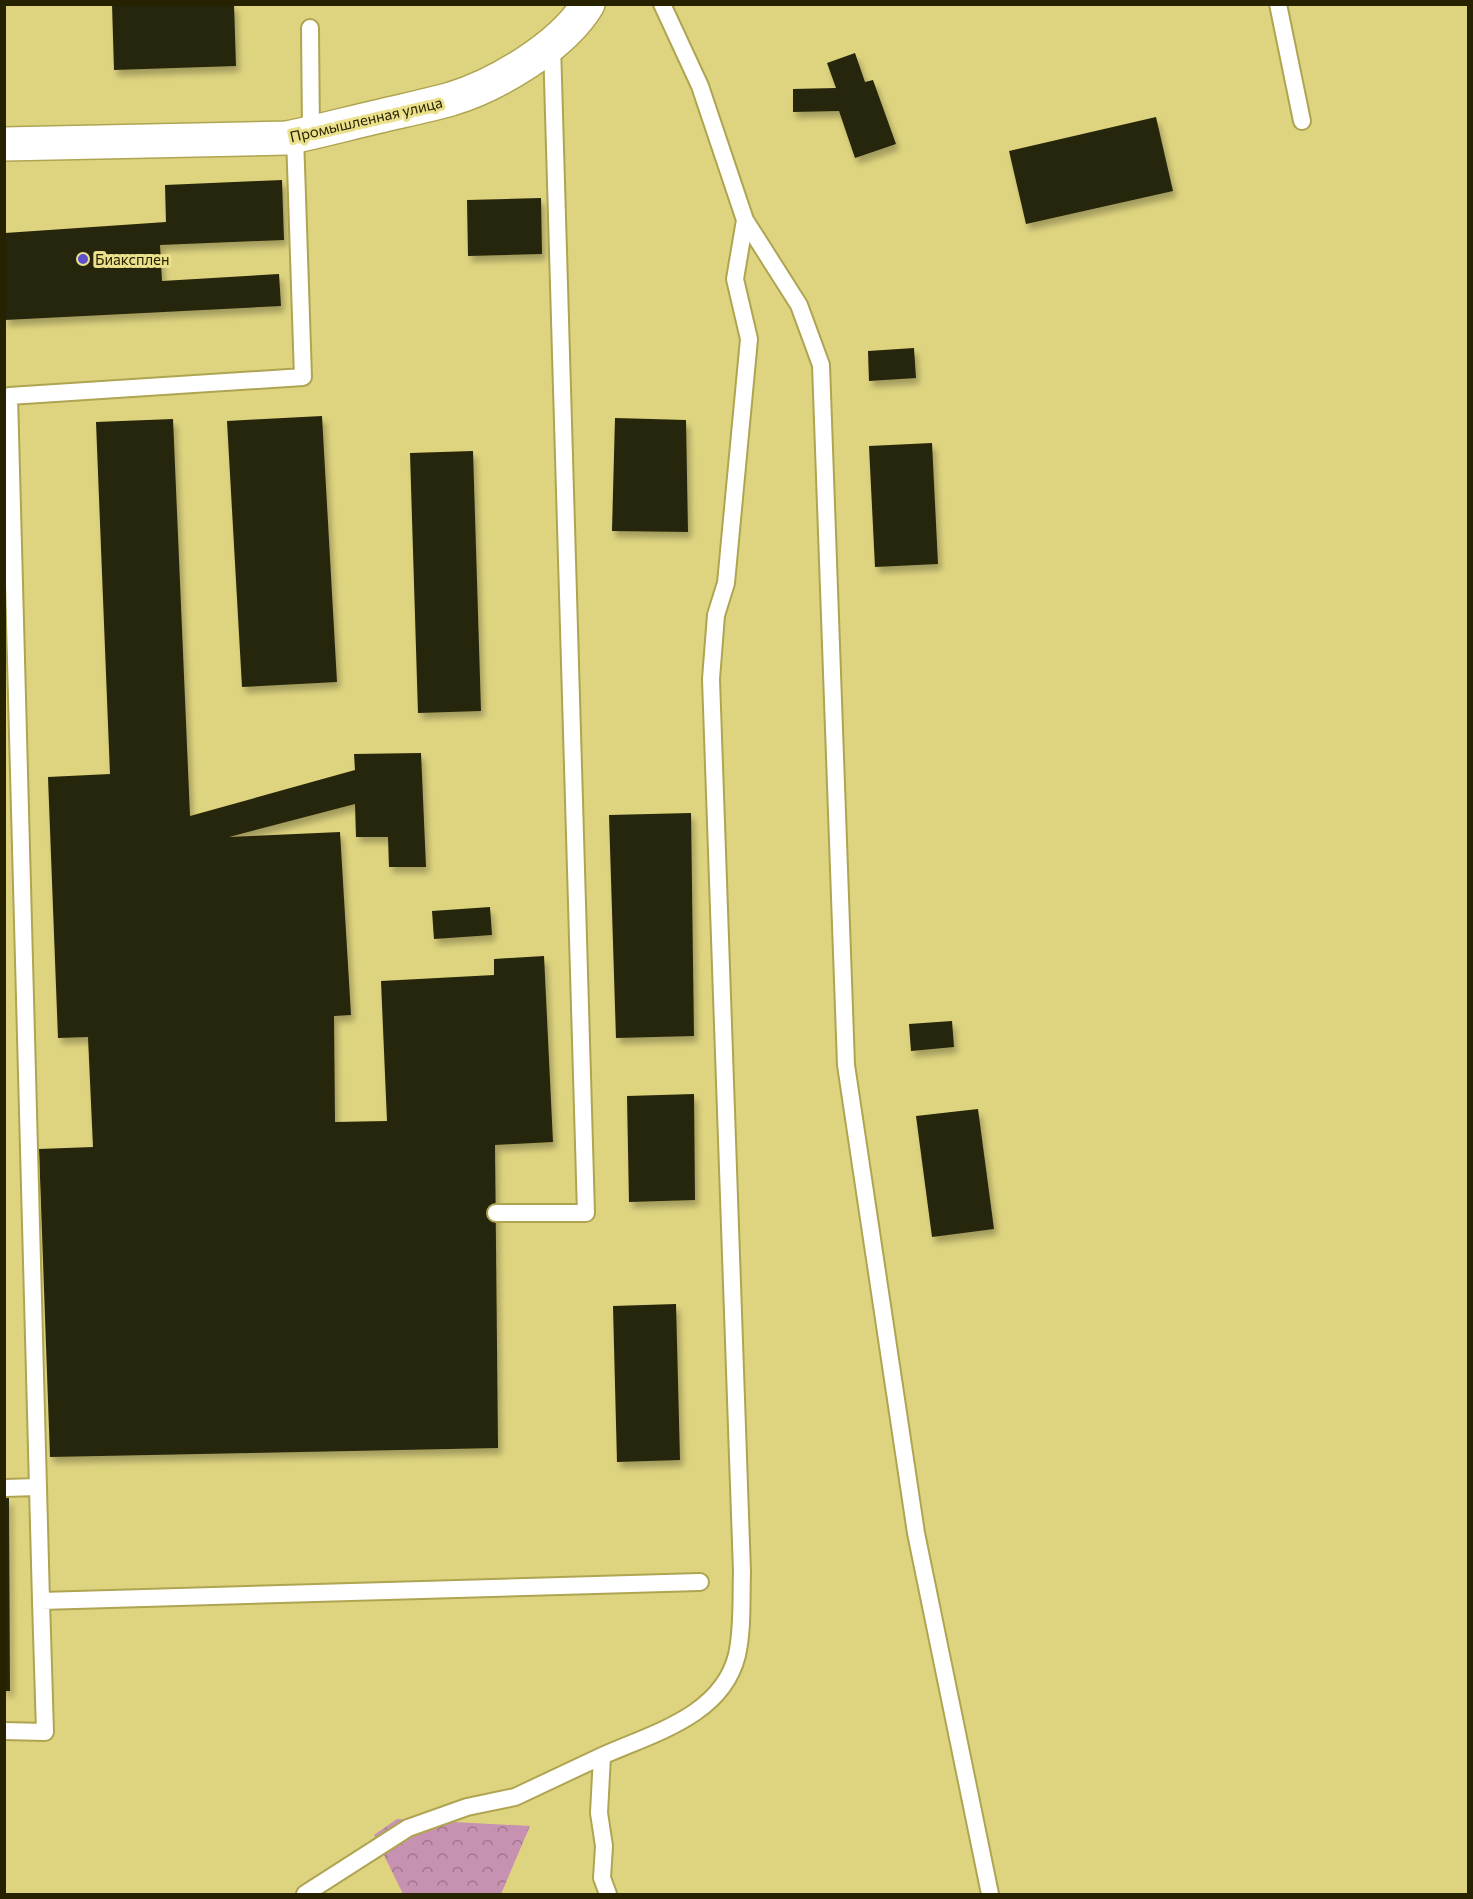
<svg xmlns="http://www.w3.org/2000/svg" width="1473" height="1899" font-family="Commissioner,sans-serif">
<defs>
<pattern id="forest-crowns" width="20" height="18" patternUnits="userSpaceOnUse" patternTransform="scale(1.5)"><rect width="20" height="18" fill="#c791b2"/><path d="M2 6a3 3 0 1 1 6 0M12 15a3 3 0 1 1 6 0" fill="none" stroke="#a1768e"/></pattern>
<filter id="shadow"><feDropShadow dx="3.5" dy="6" stdDeviation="3" flood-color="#0004"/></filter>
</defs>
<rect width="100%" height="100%" fill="#ded480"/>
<path fill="url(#forest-crowns)" d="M 397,1819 L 530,1826 L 501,1894 L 403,1894 L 374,1835 Z"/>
<path fill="#28250a" filter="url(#shadow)" d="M 112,4 L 234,4 L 236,66 L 114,70 Z
M 855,53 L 865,82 L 873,80 L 896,144 L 855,158 L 839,111 L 793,112 L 793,89 L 836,88 L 827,63 Z
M 1156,117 L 1173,191 L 1026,224 L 1009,151 Z
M 282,180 L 284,240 L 160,245 L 162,281 L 279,274 L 281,306 L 5,320 L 5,233 L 166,222 L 165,185 Z
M 541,198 L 542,254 L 468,256 L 467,200 Z
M 914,348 L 916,378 L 869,381 L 868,351 Z
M 322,416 L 337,682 L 242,687 L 227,421 Z
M 615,418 L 686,420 L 688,532 L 612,531 Z
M 173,419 L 190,816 L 355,770 L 354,754 L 421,753 L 426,867 L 389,867 L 388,837 L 356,837 L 355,804 L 229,837 L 340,832 L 351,1015 L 334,1016 L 335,1122 L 387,1121 L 381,981 L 494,975 L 494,959 L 544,956 L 553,1142 L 495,1145 L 498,1448 L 50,1457 L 39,1149 L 93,1147 L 88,1037 L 58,1038 L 48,777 L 110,774 L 96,422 Z
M 932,443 L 938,564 L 875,567 L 869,446 Z
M 473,451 L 481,711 L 418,713 L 410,453 Z
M 691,813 L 694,1036 L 616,1038 L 609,815 Z
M 490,907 L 492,935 L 434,939 L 432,911 Z
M 952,1021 L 954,1047 L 911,1051 L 909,1024 Z
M 694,1094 L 695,1200 L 629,1202 L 627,1096 Z
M 978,1109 L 994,1229 L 932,1237 L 916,1116 Z
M 676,1304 L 680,1460 L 617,1462 L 613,1306 Z
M 4,1498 L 9,1498 L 10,1691 L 4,1691 Z"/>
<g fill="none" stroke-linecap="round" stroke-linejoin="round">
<defs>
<path id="service" d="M 662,4 L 700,86 L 745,220 L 799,305 L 821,365 L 846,1065 L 916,1533 L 990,1894
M 1278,4 L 1302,121
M 310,28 L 311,133
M 295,136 L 303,377 L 9,396 L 41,1601 L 700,1582
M 496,1213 L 586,1213 L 552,45
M 4,1488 L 38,1487
M 4,1731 L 45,1732 L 41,1601
M 305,1894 L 408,1828 L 467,1807 L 515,1797 L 602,1756
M 608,1894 L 602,1878 L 604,1846 L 599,1813 L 602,1756 C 653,1733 722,1716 737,1655 C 743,1628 741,1598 742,1572 L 711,679 L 716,615 L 726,583 L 749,339 L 735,279 L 745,220"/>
<path id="minor" d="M 4,144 L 287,138 C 316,132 346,124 376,117 C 401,111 426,106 451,99 C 497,85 563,46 588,4"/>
</defs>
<use href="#service" stroke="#afa451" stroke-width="20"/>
<use href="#minor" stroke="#afa451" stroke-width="36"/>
<use href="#service" stroke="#fff" stroke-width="16"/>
<use href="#minor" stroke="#fff" stroke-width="33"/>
</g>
<circle fill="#5c51c9" stroke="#ebe18d" stroke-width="2" cx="83" cy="259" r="6"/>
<g text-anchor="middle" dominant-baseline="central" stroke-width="6" stroke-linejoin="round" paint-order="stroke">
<g font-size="15" fill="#262200" stroke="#ebe18d">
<text transform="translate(366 119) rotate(-13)">Промышленная улица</text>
</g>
<g font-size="15" fill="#262200" stroke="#ebe18d" text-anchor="start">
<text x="95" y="259">Биаксплен</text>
</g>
</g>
<rect width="1473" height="1899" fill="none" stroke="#262200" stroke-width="12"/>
</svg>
